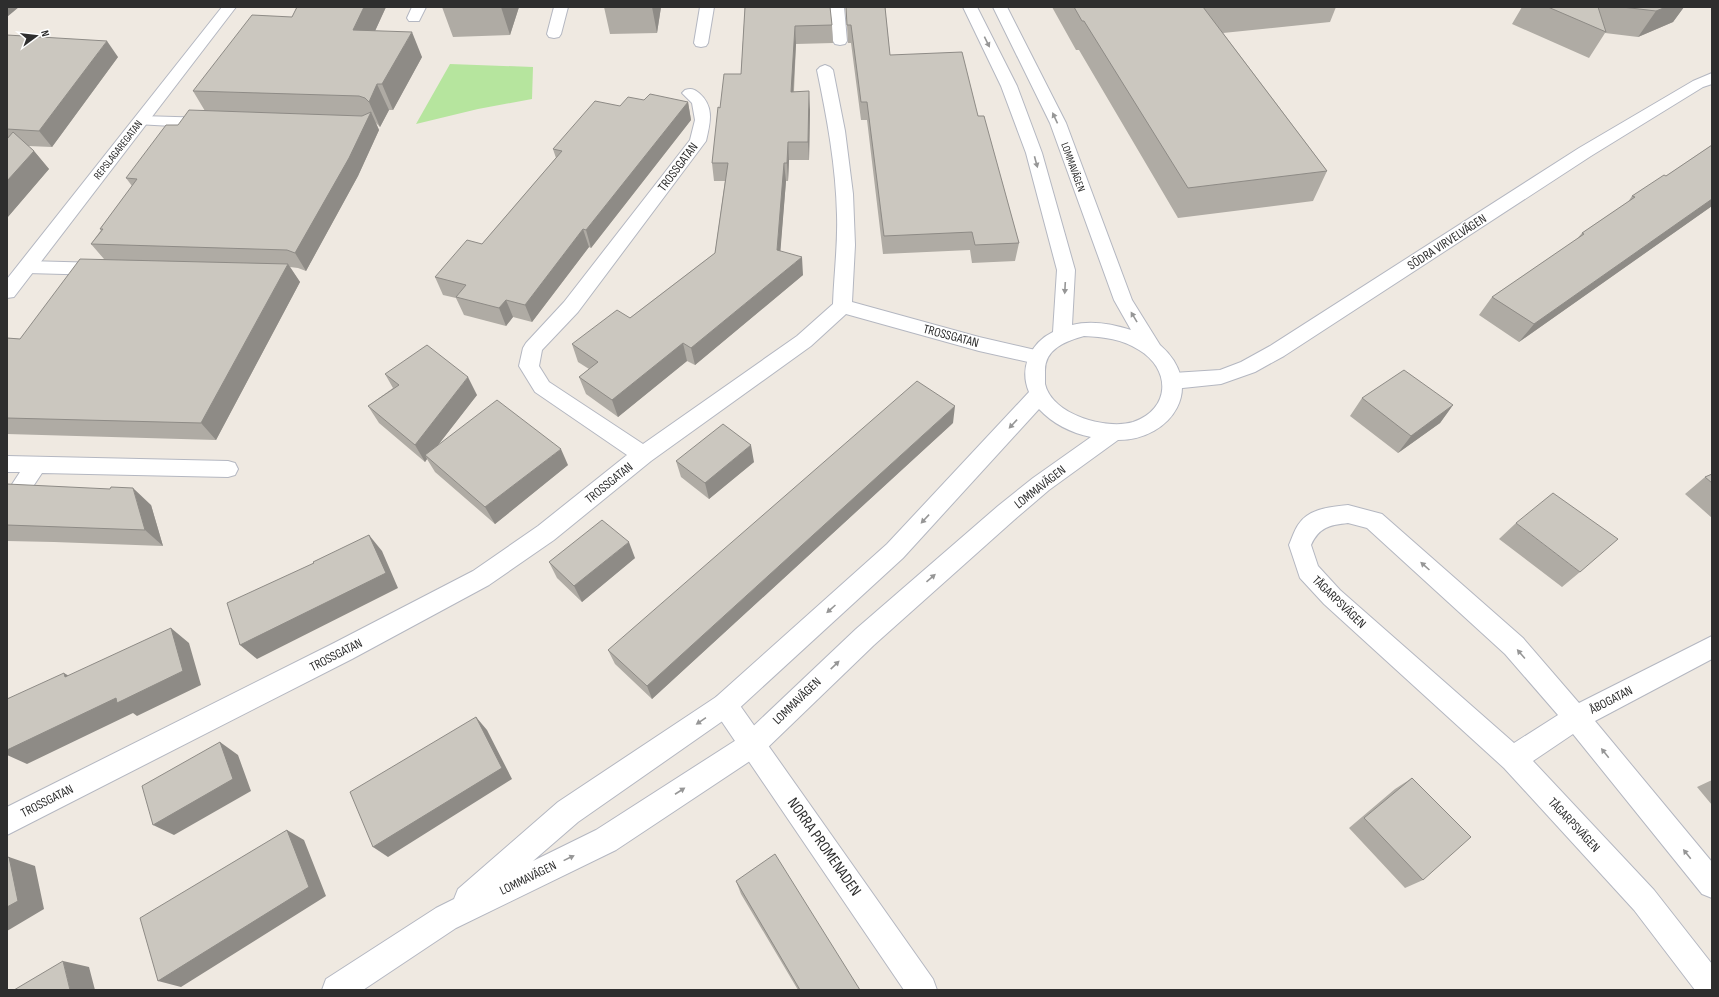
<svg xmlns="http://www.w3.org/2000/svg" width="1719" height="997" font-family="'Sofia Sans Condensed',sans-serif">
<rect width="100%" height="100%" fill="#efe9e1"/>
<path fill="#b6e59e" d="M 450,64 L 533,67 L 532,99 L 478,109 L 416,124 Z"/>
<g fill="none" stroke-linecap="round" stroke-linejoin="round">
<defs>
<path id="service" d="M 412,7 L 426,7 L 419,21 L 409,21 L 407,18 Z
M 554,7 L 568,7 L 561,34 L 559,37 L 554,38 L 549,37 L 547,34 Z
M 700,7 L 714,7 L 708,43 L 706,46 L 701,47 L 696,46 L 694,43 Z
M 830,7 L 844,7 L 847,41 L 845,44 L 840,45 L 835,44 L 833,41 Z
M 141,116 L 209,118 L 214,120 L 217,123 L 214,126 L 209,128 L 136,124 L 133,121 L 136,118 Z
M 27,261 L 101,263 L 107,265 L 110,269 L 107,273 L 101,275 L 27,273 L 21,271 L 18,267 L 21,263 Z
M 7,456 L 228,461 L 235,463 L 238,469 L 235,475 L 228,477 L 42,473 L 14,515 L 7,518 L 7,492 L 20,472 L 7,472 Z"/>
<path id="minor" d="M 222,7 L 236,7 L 14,297 L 7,298 L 7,279 Z
M 825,65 L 830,67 L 833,70 L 845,131 L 853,194 L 855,245 L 852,302 L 979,337 L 1044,352 L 1047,357 L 1044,362 L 1037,364 L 979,351 L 846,314 L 811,346 L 651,461 L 554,540 L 489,585 L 352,659 L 7,835 L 7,807 L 334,643 L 473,571 L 538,526 L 627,455 L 535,392 L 519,366 L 523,348 L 526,343 L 564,302 L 690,140 L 695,120 L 692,103 L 682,93 L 685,90 C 691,88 694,89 699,93 C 715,107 710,123 706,141 L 578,312 L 542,350 L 539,366 L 549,382 L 643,444 L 797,336 L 833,304 C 834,274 838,245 837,215 C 836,166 827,118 817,70 L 820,67 Z
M 1712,73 L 1712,84 L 1703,87 L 1591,156 L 1284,356 L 1255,372 L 1221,384 L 1173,389 L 1166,386 L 1163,381 L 1166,376 L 1173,373 L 1220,370 L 1241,362 L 1270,346 L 1579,148 L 1693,81 Z
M 1348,505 L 1382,514 L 1523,638 L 1579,703 L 1712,636 L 1712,659 L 1595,721 L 1712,862 L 1712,898 L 1702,894 L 1573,734 L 1533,761 L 1654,890 L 1712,964 L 1712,990 L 1695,990 L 1634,910 L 1504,768 L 1324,604 L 1300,578 L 1289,545 C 1292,538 1294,531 1298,525 C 1309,508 1331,507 1348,505 ZM 1348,523 L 1367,528 L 1505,654 L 1558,715 L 1514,743 L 1340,590 L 1318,566 L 1311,545 C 1319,527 1330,525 1348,523 Z
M 725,693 L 734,697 L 933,979 L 937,990 L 904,990 L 716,713 L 712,705 L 716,697 Z"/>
<path id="tertiary" d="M 963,7 L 977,7 L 1017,86 L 1042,153 L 1075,270 L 1072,325 C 1092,320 1112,324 1131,330 L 1114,300 L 1050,123 L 993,7 L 1007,7 L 1066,123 L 1132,300 L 1160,345 C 1207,386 1172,440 1118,440 L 1049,490 L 1014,520 L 874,645 L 762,753 L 616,850 L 456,928 L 363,990 L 322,990 L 326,979 L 436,908 L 454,899 L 458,889 L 558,802 L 716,697 L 887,544 L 1029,392 C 1019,369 1030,343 1053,332 L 1057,270 L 1026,153 L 1001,86 ZM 1084,336 C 1104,337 1122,339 1139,350 C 1171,369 1171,409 1133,422 C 1107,430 1052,415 1045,384 C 1045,380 1045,375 1045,372 C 1044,349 1066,341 1084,336 ZM 1039,409 C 1052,423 1071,433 1091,437 L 1033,478 L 998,506 L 856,629 L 744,735 L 596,830 L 533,861 L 578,822 L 734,713 L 903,558 Z"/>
</defs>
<use href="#service" stroke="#b4b7c1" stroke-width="2"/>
<use href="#minor" stroke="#b4b7c1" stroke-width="2"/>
<use href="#tertiary" stroke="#b4b7c1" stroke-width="2"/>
<use href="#service" fill="#fff" fill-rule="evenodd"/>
<use href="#minor" fill="#fff" fill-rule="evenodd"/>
<use href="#tertiary" fill="#fff" fill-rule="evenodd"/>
</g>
<path fill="#afaba4" d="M 297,7 L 386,7 L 375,31 L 422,57 L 393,110 L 389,110 L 380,127 L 376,123 L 379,130 L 358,176 L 306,271 L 298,268 L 290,267 L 300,282 L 216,440 L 7,434 L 7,338 L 20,339 L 104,259 L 91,244 L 101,230 L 100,229 L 132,186 L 126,178 L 178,125 L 205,111 L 193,91 L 292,17 Z
M 442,7 L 519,7 L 510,35 L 453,37 Z
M 604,7 L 661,7 L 657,33 L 610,34 Z
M 745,7 L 832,25 L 833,43 L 796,44 L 794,91 L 810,110 L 809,160 L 789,160 L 788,181 L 786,181 L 780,251 L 803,275 L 695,365 L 687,361 L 618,417 L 586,394 L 579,377 L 589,369 L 578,362 L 572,344 L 630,318 L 715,253 L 725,181 L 714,181 L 712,163 L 720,108 L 741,74 Z
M 846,7 L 885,7 L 890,55 L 978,116 L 1019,243 L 1015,261 L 972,263 L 970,250 L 883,254 L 867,120 L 861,120 L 851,43 L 848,43 Z
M 1052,7 L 1336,7 L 1330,22 L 1223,33 L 1327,171 L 1313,201 L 1178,218 L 1079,50 L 1076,50 Z
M 1522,7 L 1684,7 L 1673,22 L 1638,37 L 1605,33 L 1589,58 L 1512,24 Z
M 7,35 L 118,57 L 52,147 L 28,146 L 34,151 L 49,169 L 7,218 Z
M 644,100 L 688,102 L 691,120 L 591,248 L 589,247 L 532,322 L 513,317 L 506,326 L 464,315 L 456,298 L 443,295 L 435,277 L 482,244 L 556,158 L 553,149 L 620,106 Z
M 1712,145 L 1712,206 L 1519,342 L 1479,315 L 1492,297 L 1576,240 L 1582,233 L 1628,202 L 1632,196 L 1666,176 Z
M 385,374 L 477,395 L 438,445 L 568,465 L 495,524 L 435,472 L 427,459 L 425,462 L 379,423 L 368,406 L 393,388 Z
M 1362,398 L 1453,405 L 1440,423 L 1398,453 L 1350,416 Z
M 953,423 L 652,699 L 615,664 L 608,650 Z
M 676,461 L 754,462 L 709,499 L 681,477 Z
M 1712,474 L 1712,518 L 1685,494 L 1705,477 Z
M 7,484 L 151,505 L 163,546 L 54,542 L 7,541 Z
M 1516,523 L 1580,572 L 1562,587 L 1499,539 Z
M 635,558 L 582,602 L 557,578 L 549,562 Z
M 1412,778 L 1423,880 L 1405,888 L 1349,828 L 1395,789 Z
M 1712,780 L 1712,805 L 1697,787 Z
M 736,881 L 860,990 L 798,990 L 741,894 Z"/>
<path fill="#8e8b86" d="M 7,7 L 19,7 L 7,17 Z
M 364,7 L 386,7 L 364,55 L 353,30 Z
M 501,7 L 519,7 L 510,35 Z
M 652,7 L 661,7 L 657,33 Z
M 1666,7 L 1684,7 L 1673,22 L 1638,37 L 1656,11 Z
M 795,26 L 796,44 L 792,110 L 791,92 Z
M 412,32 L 422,57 L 393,110 L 382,84 Z
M 107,41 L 118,57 L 52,147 L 39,131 Z
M 377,84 L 389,110 L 380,127 L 369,102 Z
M 809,91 L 810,110 L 809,160 L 808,142 Z
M 688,102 L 691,120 L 591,248 L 586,230 Z
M 371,112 L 379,130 L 358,176 L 306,271 L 295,253 Z
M 788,142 L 789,160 L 788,181 L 787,163 Z
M 34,151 L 49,169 L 7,218 L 7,181 Z
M 784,163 L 786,181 L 779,269 L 777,250 Z
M 1712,199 L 1712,206 L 1519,342 L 1534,324 Z
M 583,229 L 589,247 L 532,322 L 525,305 Z
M 802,257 L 803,275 L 695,365 L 691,348 Z
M 288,264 L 300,282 L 216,440 L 201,423 Z
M 506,300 L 513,317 L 506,326 L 499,308 Z
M 683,343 L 687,361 L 618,417 L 612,400 Z
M 468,377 L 477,395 L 428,458 L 425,455 L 427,459 L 425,462 L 415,445 Z
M 1453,405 L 1440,423 L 1398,453 L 1411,436 Z
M 955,406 L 953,423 L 652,699 L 647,686 Z
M 751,445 L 754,462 L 709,499 L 705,483 Z
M 561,449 L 568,465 L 495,524 L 485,507 Z
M 133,488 L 151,505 L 163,546 L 145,530 Z
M 369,535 L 382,551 L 398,588 L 257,659 L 240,645 Z
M 629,542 L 635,558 L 582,602 L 574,586 Z
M 171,628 L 189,643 L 201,685 L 137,716 L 133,713 L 27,764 L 7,755 L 7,750 Z
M 64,673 L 86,686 L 65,677 Z
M 476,717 L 487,730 L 512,779 L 388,857 L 373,847 Z
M 220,742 L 238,755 L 251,791 L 174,835 L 153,825 Z
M 287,830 L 304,840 L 326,896 L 181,987 L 158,981 Z
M 9,857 L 35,866 L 44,909 L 7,931 L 7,907 Z
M 63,961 L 89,967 L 95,990 L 70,990 Z"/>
<path fill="#cbc7bf" stroke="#8e8b86" d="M 297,7 L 364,7 L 353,30 L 412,32 L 382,84 L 377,84 L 369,102 L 365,98 L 359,96 L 193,91 L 252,15 L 292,17 Z
M 745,7 L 830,7 L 832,25 L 795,26 L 791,92 L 809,91 L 808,142 L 788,142 L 787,163 L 784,163 L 777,250 L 802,257 L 691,348 L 683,343 L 612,400 L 579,377 L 598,362 L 572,344 L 617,310 L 630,318 L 715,253 L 728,163 L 712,163 L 718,107 L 720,108 L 724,74 L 741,74 Z
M 846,7 L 885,7 L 890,55 L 962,52 L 978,116 L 984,116 L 1019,243 L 975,245 L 972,232 L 884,236 L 867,102 L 861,102 L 851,25 L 847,25 Z
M 1074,7 L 1204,7 L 1203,7 L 1327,171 L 1188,188 L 1084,21 L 1082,21 Z
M 1548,7 L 1598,7 L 1606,32 Z
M 1622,7 L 1666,7 L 1656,11 Z
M 7,35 L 107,41 L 39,131 L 7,129 Z
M 650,94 L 688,102 L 586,230 L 583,229 L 525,305 L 506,300 L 499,308 L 456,297 L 466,285 L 435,277 L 467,240 L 482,244 L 562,151 L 553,149 L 595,101 L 620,106 L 628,97 L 644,100 Z
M 189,110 L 362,116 L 371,112 L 349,158 L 295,253 L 287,250 L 91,244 L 103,229 L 100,229 L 137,179 L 126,178 L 166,125 L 178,125 Z
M 13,132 L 34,151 L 7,181 L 7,139 Z
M 1712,145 L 1712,199 L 1534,324 L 1492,297 L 1584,234 L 1582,233 L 1635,197 L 1632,196 L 1664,175 L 1666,176 Z
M 80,259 L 288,264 L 201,423 L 7,418 L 7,338 L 20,339 Z
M 427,345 L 468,377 L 415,445 L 368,406 L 399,385 L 385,374 Z
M 1404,370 L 1453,405 L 1411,436 L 1362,398 Z
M 917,381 L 955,406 L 647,686 L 608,650 Z
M 497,400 L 561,449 L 485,507 L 425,455 Z
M 723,424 L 751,445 L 705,483 L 676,461 Z
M 1712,474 L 1712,483 L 1705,477 Z
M 7,484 L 110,489 L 111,487 L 133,488 L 145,530 L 7,525 Z
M 1553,493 L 1618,539 L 1580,572 L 1516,523 Z
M 602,520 L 629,542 L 574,586 L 549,562 Z
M 369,535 L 386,573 L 240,645 L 227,603 L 314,563 L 313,562 Z
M 171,628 L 183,671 L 117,703 L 116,698 L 7,750 L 7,699 L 64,673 L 65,677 Z
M 476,717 L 502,768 L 373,847 L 350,792 Z
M 220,742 L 233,779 L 153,825 L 142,786 Z
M 1412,778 L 1471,837 L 1423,880 L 1364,818 Z
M 287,830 L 309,887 L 158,981 L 140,918 Z
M 775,854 L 860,990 L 800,990 L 736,881 Z
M 9,857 L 18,901 L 7,907 L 7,858 Z
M 63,961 L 70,990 L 14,990 Z"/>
<defs><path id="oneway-solid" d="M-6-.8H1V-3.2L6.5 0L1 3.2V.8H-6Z"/></defs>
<g fill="#969696">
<use href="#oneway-solid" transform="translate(987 42) rotate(64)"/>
<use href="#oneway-solid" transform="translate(1055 118) rotate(-115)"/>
<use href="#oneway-solid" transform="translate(1036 162) rotate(75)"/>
<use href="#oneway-solid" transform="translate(1065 288) rotate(93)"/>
<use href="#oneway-solid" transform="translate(1134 317) rotate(-121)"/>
<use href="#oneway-solid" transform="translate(1013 424) rotate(133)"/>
<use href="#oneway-solid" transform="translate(925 519) rotate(133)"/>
<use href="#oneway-solid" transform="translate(1425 566) rotate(-138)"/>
<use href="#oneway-solid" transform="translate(931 578) rotate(-41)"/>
<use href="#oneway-solid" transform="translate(831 609) rotate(138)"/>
<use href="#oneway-solid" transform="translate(1521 654) rotate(-131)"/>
<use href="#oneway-solid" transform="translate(835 665) rotate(-44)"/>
<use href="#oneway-solid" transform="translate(701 721) rotate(146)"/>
<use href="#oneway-solid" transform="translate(1605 753) rotate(-129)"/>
<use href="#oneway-solid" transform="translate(680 791) rotate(-33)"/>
<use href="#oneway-solid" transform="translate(1687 854) rotate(-129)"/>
<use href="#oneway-solid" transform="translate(569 858) rotate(-26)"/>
</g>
<g text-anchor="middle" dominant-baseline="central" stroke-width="3" stroke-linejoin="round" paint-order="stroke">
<g font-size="11" fill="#2e2e2e" stroke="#fff">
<text transform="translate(118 150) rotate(-52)">REPSLAGAREGATAN</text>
<text transform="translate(1073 167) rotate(70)">LOMMAVÄGEN</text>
</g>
<g font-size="13" fill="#2e2e2e" stroke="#fff">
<text transform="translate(678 167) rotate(-53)">TROSSGATAN</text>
<text transform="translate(1447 242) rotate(-33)">SÖDRA VIRVELVÄGEN</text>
<text transform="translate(951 336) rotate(15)">TROSSGATAN</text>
<text transform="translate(609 483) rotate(-39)">TROSSGATAN</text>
<text transform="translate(1040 487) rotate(-38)">LOMMAVÄGEN</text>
<text transform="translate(1339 602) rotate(44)">TÅGARPSVÄGEN</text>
<text transform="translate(336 655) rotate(-27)">TROSSGATAN</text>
<text transform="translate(1611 700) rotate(-27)">ÅBOGATAN</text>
<text transform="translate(797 701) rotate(-44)">LOMMAVÄGEN</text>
<text transform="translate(47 801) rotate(-27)">TROSSGATAN</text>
<text transform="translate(1574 825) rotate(47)">TÅGARPSVÄGEN</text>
<text transform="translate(528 878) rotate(-26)">LOMMAVÄGEN</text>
</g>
<g font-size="16" fill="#2e2e2e" stroke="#fff">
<text transform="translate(824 847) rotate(55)">NORRA PROMENADEN</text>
</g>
</g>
<rect width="1719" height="997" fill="none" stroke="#2e2e2e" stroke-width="16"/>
<g transform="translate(36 36) rotate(75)" stroke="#ffffff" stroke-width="3" paint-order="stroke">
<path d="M0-3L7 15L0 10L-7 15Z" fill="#2e2e2e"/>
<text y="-6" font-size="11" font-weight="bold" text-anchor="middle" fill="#2e2e2e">N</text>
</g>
</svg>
